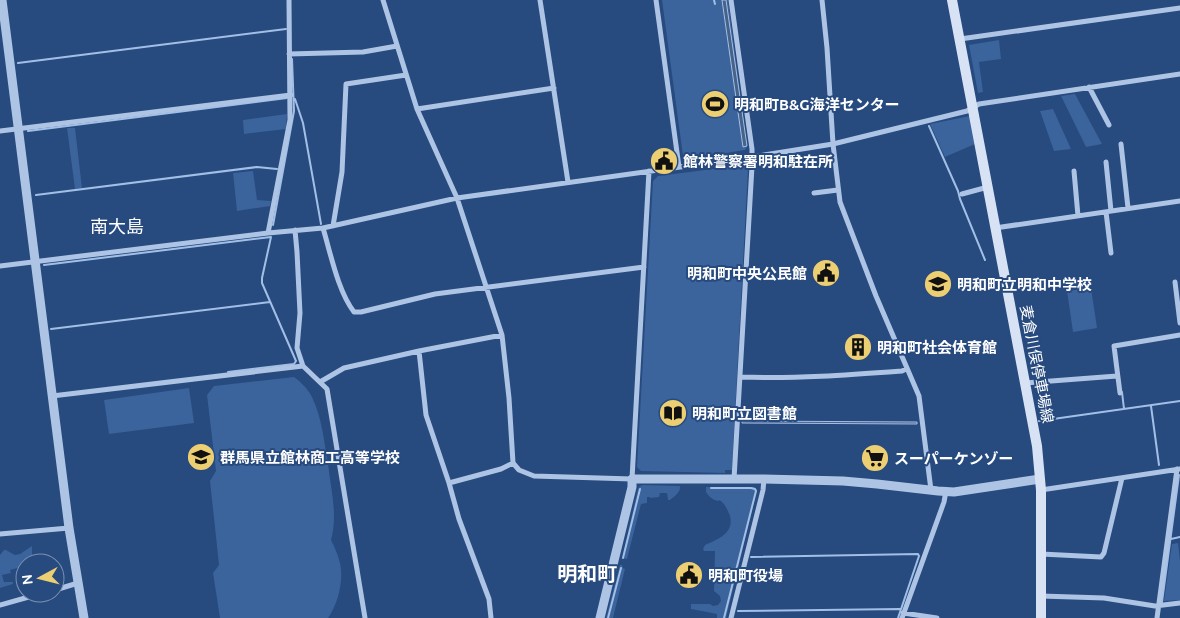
<svg xmlns="http://www.w3.org/2000/svg" width="1180" height="618" font-family="Ubuntu,'Noto Sans JP',sans-serif">
<rect width="100%" height="100%" fill="#274a7f"/>
<path fill="#3b639c" d="M 662,0 L 728,0 L 747,147 L 745,150 L 687,159 L 685,159 L 683,156 Z
M 999,40 L 1001,59 L 979,62 L 983,92 L 978,93 L 969,45 Z
M 1075,94 L 1102,144 L 1086,147 L 1061,96 Z
M 1053,109 L 1071,149 L 1054,151 L 1040,111 Z
M 287,114 L 286,129 L 244,134 L 243,120 Z
M 970,116 L 975,144 L 945,157 L 930,124 Z
M 67,128 L 75,128 L 82,188 L 75,189 Z
M 744,165 L 748,169 L 732,470 L 725,470 L 725,473 L 641,471 L 637,467 L 653,181 L 658,176 Z
M 253,171 L 257,200 L 271,201 L 270,206 L 237,211 L 233,173 Z
M 1091,288 L 1097,328 L 1073,332 L 1067,291 Z
M 294,377 C 301,382 308,389 312,397 C 322,418 324,441 328,464 C 331,490 338,515 331,540 C 335,548 338,555 340,563 C 344,580 338,604 328,618 L 220,618 L 213,573 L 219,565 L 210,481 L 216,471 L 207,395 L 214,386 Z
M 189,388 L 194,423 L 109,434 L 104,400 Z
M 643,485 L 680,486 C 681,492 675,496 670,500 L 668,500 L 667,493 L 660,493 L 659,497 L 650,498 L 650,497 L 647,497 L 647,503 L 641,504 L 627,559 L 622,558 L 638,489 L 640,486 Z
M 706,487 L 754,487 L 757,490 L 726,618 L 717,618 L 717,614 L 691,609 L 691,604 L 710,604 L 713,606 L 718,605 L 721,601 L 720,596 L 714,591 L 715,551 L 704,551 L 703,549 L 705,545 C 718,539 734,534 730,516 C 728,511 726,506 722,502 C 716,498 722,503 715,500 C 711,499 708,495 706,492 Z
M 1178,543 L 1180,560 L 1180,600 L 1164,601 L 1172,544 Z
M 32,546 L 32,557 L 27,563 L 25,563 L 25,566 L 10,570 L 11,573 L 2,575 L 4,582 L 13,582 L 13,584 L 0,588 L 0,555 L 4,550 L 6,550 L 15,555 L 20,554 Z
M 620,565 L 622,565 L 623,568 L 625,569 L 613,618 L 606,618 Z"/>
<path fill="#476187" stroke="#a2bfe6" d="M 722,0 L 726,0 L 747,146 L 743,147 Z
M 742,421 L 917,422 L 917,424 L 742,423 Z"/>
<g fill="none" stroke-linecap="round" stroke-linejoin="round">
<path stroke="#a2bfe6" stroke-width="2" d="M 714,0 L 715,4
M 18,63 L 286,29
M 295,99 L 303,123 L 321,224
M 929,126 L 958,191 L 960,199 L 985,260
M 28,131 L 287,98
M 36,195 L 257,167 L 277,169
M 273,225 L 294,111 L 292,59
M 44,265 L 271,237 L 262,278 L 262,283 L 296,361 L 294,364 L 228,372
M 51,329 L 270,302
M 1122,392 L 1124,409
M 1151,406 L 1159,465
M 1039,421 L 1180,401
M 711,488 L 751,488 L 755,489 L 756,491 L 724,618
M 1171,539 L 1180,537
M 751,557 L 918,554 L 919,556 L 898,618
M 623,558 L 640,489
M 1162,602 L 1179,475
M 738,611 L 900,609
M 608,618 L 621,568"/>
<path stroke="#aec4e5" stroke-width="5" d="M 383,0 L 417,109 L 457,198 L 502,335 L 509,398 L 513,463 L 519,470 L 534,476 L 632,479 L 649,171
M 540,0 L 568,182
M 656,0 L 679,167
M 731,0 L 752,149 L 752,166 L 734,479
M 822,0 L 827,48 L 833,144 L 840,202 L 876,296 L 919,396 L 931,490
M 960,39 L 1180,8
M 289,54 L 363,52 L 397,46
M 1089,87 L 1109,125
M 417,109 L 554,88
M 0,131 L 291,95
M 1121,144 L 1128,208
M 1106,162 L 1111,211
M 1074,171 L 1078,216
M 814,193 L 838,190
M 962,194 L 988,187
M 1106,212 L 1111,253
M 333,226 L 342,172 L 346,84 L 406,75
M 323,228 C 331,255 338,291 354,312 L 361,312 L 435,294 L 644,267
M 995,228 L 1180,201
M 295,230 L 297,252 L 300,313 L 297,348 L 303,366 L 327,389 L 365,618
M 268,233 L 290,120 L 289,0
M 0,266 L 268,233 L 323,228 L 457,198 L 752,157 L 833,144 L 967,111 L 979,104 L 1180,74
M 1175,282 L 1180,323
M 419,351 L 426,415 L 449,483 L 459,519 L 489,599 L 491,618
M 741,377 C 794,379 848,375 902,371 L 906,369
M 320,382 L 344,368 L 419,351 L 502,335
M 1025,383 L 1117,376
M 1120,393 L 1114,346 L 1180,335
M 52,396 L 303,366
M 449,483 L 501,469 L 513,463
M 1041,490 L 1180,469
M 0,534 L 69,528
M 1041,554 L 1101,557 L 1104,553 L 1122,478
M 55,590 L 78,583
M 1041,596 L 1104,598 L 1155,606 L 1180,603
M 0,605 L 43,593
M 903,613 L 937,618
M 731,618 L 763,490 L 764,479
M 902,618 L 944,502 L 946,491
M 1157,618 L 1177,469"/>
<path stroke="#aec4e5" stroke-width="9" d="M 2,0 L 69,528 L 84,618
M 600,618 L 632,487 L 632,479 L 764,479 L 843,481 L 877,484 L 938,491 L 954,492 L 1040,479"/>
<path stroke="#d7e3f5" stroke-width="10" d="M 952,0 L 1037,446 L 1041,490 L 1041,618"/>
</g>
<defs>
<symbol id="stadium-disc" viewBox="-11 -11 22 22"><circle r="9.5" fill="#edcf73" stroke="#274a7f"/><path d="M0-5a6.5 5 0 1 0 0 10a6.5 5 0 1 0 0-10ZM-3.5-1.8h7v3.6h-7Z" fill="#111"/></symbol>
<symbol id="civic-disc" viewBox="-11 -11 22 22"><circle r="9.5" fill="#edcf73" stroke="#274a7f"/><path d="M-.6-6.5H3V-4.5H.6V-3L4-1V1h2V6H-6V1h2V-1L-.6-3ZM-1.2 2.5V6h2.4V2.5Z" fill="#111"/></symbol>
<symbol id="school-disc" viewBox="-11 -11 22 22"><circle r="9.5" fill="#edcf73" stroke="#274a7f"/><path d="M0-5L7-2L0 1L-7-2ZM-4 1L0 2.5L4 1V4Q0 6-4 4Z" fill="#111"/></symbol>
<symbol id="building-disc" viewBox="-11 -11 22 22"><circle r="9.5" fill="#edcf73" stroke="#274a7f"/><path d="M-4-6H4V6H1V3H-1V6H-4ZM-2.5-4.3h1.7v1.8h-1.7ZM.8-4.3h1.7v1.8H.8ZM-2.5-1h1.7V.8h-1.7ZM.8-1h1.7V.8H.8Z" fill="#111"/></symbol>
<symbol id="library-disc" viewBox="-11 -11 22 22"><circle r="9.5" fill="#edcf73" stroke="#274a7f"/><path d="M-6-4Q-3-5.5-.7-3.5V5Q-3 3-6 4ZM6-4Q3-5.5 .7-3.5V5Q3 3 6 4Z" fill="#111"/></symbol>
<symbol id="supermarket-disc" viewBox="-11 -11 22 22"><circle r="9.5" fill="#edcf73" stroke="#274a7f"/><path d="M-6-5.5h2.5l.6 2H6L4.5 2H-2.5L-4.4-4H-6ZM-1.5 3.2a1.3 1.3 0 1 0 .1 0ZM3 3.2a1.3 1.3 0 1 0 .1 0Z" fill="#111"/></symbol>
</defs>
<g fill-rule="evenodd">
<use href="#stadium-disc" x="699" y="88" width="32" height="32"/>
<use href="#civic-disc" x="648" y="145" width="32" height="32"/>
<use href="#civic-disc" x="810" y="257" width="32" height="32"/>
<use href="#school-disc" x="922" y="268" width="32" height="32"/>
<use href="#building-disc" x="842" y="331" width="32" height="32"/>
<use href="#library-disc" x="657" y="397" width="32" height="32"/>
<use href="#school-disc" x="185" y="441" width="32" height="32"/>
<use href="#supermarket-disc" x="859" y="442" width="32" height="32"/>
<use href="#civic-disc" x="673" y="559" width="32" height="32"/>
</g>
<g text-anchor="middle" dominant-baseline="central" stroke-width="4" stroke-linejoin="round" paint-order="stroke">
<g font-size="15" font-weight="bold" fill="#fff" stroke="#274a7f" text-anchor="start">
<text x="734" y="104">明和町B&amp;G海洋センター</text>
<text x="683" y="161">館林警察署明和駐在所</text>
<text x="807" y="273" text-anchor="end">明和町中央公民館</text>
<text x="957" y="284">明和町立明和中学校</text>
<text x="877" y="347">明和町社会体育館</text>
<text x="692" y="413">明和町立図書館</text>
<text x="220" y="457">群馬県立館林商工高等学校</text>
<text x="894" y="458">スーパーケンゾー</text>
<text x="708" y="575">明和町役場</text>
</g>
<g font-size="15" fill="#fff" stroke="#274a7f">
<text transform="translate(1037 364) rotate(79)">麦倉川俣停車場線</text>
</g>
<g font-size="18" fill="#fff" stroke="#274a7f">
<text x="117" y="226">南大島</text>
</g>
<g font-size="20" font-weight="bold" fill="#fff" stroke="#274a7f">
<text x="587" y="573">明和町</text>
</g>
</g>
<g transform="translate(40 578) rotate(263)"><circle r="24" fill="#274a7f" stroke="#7d92b2"/>
<path d="M0-4L9 19L0 12L-9 19Z" fill="#edcf73"/>
<text y="-8" font-size="14" font-weight="bold" text-anchor="middle" fill="#ffffff">N</text>
</g>
</svg>
